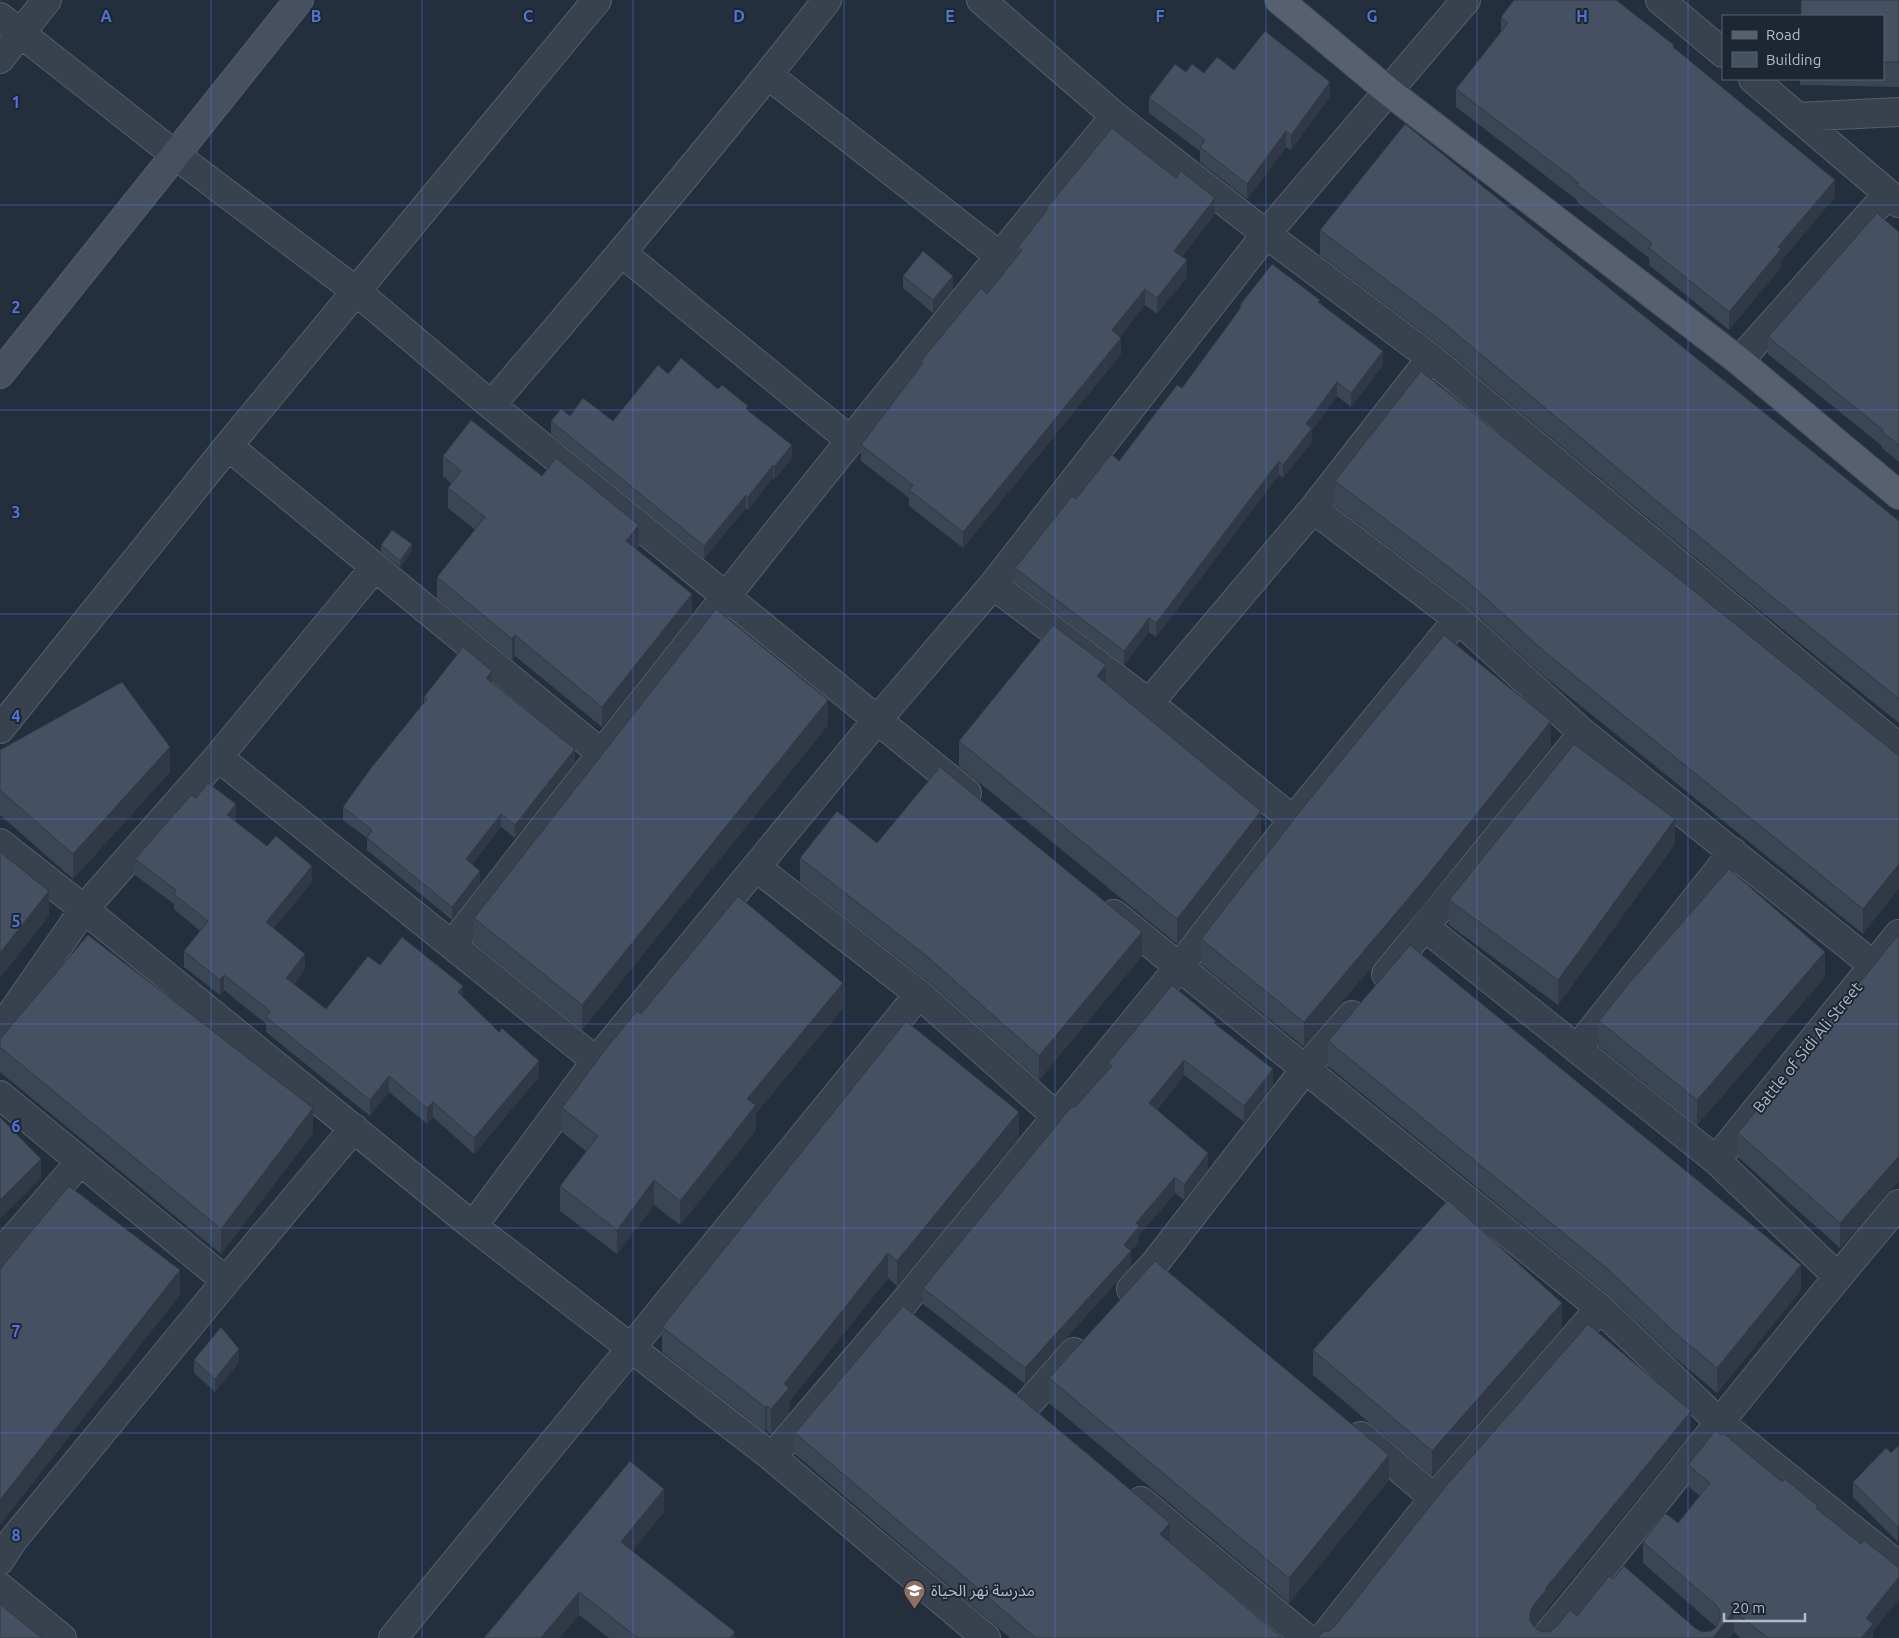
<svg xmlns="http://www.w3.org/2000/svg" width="1899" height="1638" font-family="Ubuntu,'Noto Sans Arabic',sans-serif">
<rect width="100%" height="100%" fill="#242f3e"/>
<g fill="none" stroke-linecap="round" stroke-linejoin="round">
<defs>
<path id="street" d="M 981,0 L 1115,116 L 1266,234 L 1431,358 L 1899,748
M 1660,0 L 1723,53
M 0,17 L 174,154 L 356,291 L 491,405 L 967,793
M 0,59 L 47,0
M 768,75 L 1000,256
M 1753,79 L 1899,203
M 1797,117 L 1899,112
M 622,253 L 851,441
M 1739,361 L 1887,195
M 491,405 C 606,272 719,138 827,0
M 228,446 L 601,753
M 1313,509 L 1458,619 L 1583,733 L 1873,965
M 993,585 L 1149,703 L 1293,820
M 1149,703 L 1313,509 L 1431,358
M 0,729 L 228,446 L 597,0
M 218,757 L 596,1061
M 0,843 L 84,909 L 473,1226 L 772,1457 L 986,1638
M 757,868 L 919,994 L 1056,1116
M 1114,914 L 1600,1308 L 1720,1423 L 1899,1566
M 1426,928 L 1716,1160 L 1837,1276
M 452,945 C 669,666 889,389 1115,116
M 1386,974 L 1583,733
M 0,1030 L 84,909 L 218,757 L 375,567
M 1577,1049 L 1733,852
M 0,1095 L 226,1281
M 1716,1160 L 1899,934
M 473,1226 L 596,1061 L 878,719 L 993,585 L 1266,234 L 1466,0
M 0,1254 L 80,1162
M 1131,1289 L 1156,1262 L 1306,1068 L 1352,1015
M 1027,1405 L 1074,1352
M 1361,1436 L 1434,1498
M 772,1457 L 901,1306 L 1179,967 L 1293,820 L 1458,619
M 1141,1501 L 1306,1638
M 0,1560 L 13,1540 L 226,1281 L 354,1128
M 0,1587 L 62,1638
M 393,1638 L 631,1348 L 919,994
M 1323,1638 L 1434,1498 L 1600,1308
M 1545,1638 C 1664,1494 1778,1346 1899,1204"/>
<path id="secondary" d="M 0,374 L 299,0"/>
<path id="primary" d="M 1279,0 L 1388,91 L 1739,361 L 1899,495"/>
</defs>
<use href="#street" stroke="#565f6c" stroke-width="30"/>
<use href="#secondary" stroke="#565f6c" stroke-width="30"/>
<use href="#primary" stroke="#414a57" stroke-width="30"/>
<use href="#street" stroke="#38414e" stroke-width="28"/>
<use href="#secondary" stroke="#465061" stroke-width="28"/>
<use href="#primary" stroke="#56606e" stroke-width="28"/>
</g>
<path fill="#3b4654" d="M 1899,0 L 1899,87 L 1800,85 L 1800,79 L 1883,79 L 1883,16 Z
M 1501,17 L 1674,48 L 1835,197 L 1781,261 L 1781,267 L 1729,330 L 1649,265 L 1649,258 L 1577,202 L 1577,200 L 1456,107 L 1456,89 L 1501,32 Z
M 1234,70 L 1330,97 L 1291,150 L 1286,147 L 1247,199 L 1200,162 L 1200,151 L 1149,113 L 1149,98 L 1186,72 L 1204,73 Z
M 1046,209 L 1215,214 L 1182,257 L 1187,277 L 1157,314 L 1145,305 L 1120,337 L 1121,354 L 963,548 L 909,506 L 909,498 L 861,461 L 861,445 L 921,364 L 921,361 L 987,294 L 1018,255 L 1018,247 L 1046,212 Z
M 1320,230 L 1899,521 L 1899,723 L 1749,602 L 1441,346 L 1320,255 Z
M 1899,232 L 1899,462 L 1882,448 L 1882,446 L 1768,354 L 1768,337 Z
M 903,276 L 953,289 L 933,313 L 903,288 Z
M 1320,303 L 1383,365 L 1351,407 L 1337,396 L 1312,430 L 1312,442 L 1283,478 L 1279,475 L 1156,637 L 1149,632 L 1124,665 L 1015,582 L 1015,568 L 1076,499 L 1119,461 L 1182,388 L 1240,309 L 1240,305 Z
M 668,374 L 718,389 L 748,411 L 792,458 L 774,480 L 773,478 L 748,510 L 746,508 L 704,559 L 551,434 L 551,421 L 570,416 L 613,421 Z
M 443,456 L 542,476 L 639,546 L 637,549 L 692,614 L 602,727 L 515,656 L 512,660 L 437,598 L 437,577 L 475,530 L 448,508 L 448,488 L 451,483 L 443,476 Z
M 1335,481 L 1899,756 L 1863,934 L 1545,677 L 1468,607 L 1335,506 Z
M 381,545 L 412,551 L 400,567 L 381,552 Z
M 492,683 L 575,762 L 515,838 L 501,827 L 472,864 L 480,884 L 452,920 L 367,850 L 367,838 L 343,820 L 343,807 L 424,702 L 424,697 Z
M 828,725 L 582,1030 L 474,943 L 474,918 Z
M 959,741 L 1261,836 L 1177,944 L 959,766 Z
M 1551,746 L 1423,906 L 1304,1047 L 1201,964 L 1201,939 Z
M 0,750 L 170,772 L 73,879 L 0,815 Z
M 196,798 L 236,820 L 235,821 L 312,882 L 273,929 L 305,969 L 294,984 L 326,1009 L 380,965 L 463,997 L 539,1077 L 474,1154 L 433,1117 L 427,1124 L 389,1092 L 370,1116 L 266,1032 L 266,1024 L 224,990 L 220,995 L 184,967 L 184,951 L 200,931 L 174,909 L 174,904 L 135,875 L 135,859 Z
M 877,843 L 1142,956 L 1039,1080 L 929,982 L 800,882 L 800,858 Z
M 1675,844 L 1558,1005 L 1449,925 L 1449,900 Z
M 1899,934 L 1899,1181 L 1840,1248 L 1738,1157 L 1738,1133 Z
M 1825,977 L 1697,1125 L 1599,1046 L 1599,1021 Z
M 843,1008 L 756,1113 L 756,1130 L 680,1225 L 654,1205 L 617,1254 L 560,1211 L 560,1186 L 586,1151 L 562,1132 L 562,1108 L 641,1014 Z
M 1216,1025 L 1273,1085 L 1244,1122 L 1184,1075 L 1157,1110 L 1208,1169 L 1184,1200 L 1175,1193 L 1139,1235 L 1139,1242 L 1131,1251 L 1131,1266 L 1025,1384 L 923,1304 L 923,1288 L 1074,1108 L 1108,1071 L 1108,1063 Z
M 0,1039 L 313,1133 L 221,1254 L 0,1072 Z
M 1328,1041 L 1801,1290 L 1717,1393 L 1674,1357 L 1610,1296 L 1328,1066 Z
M 1019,1137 L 897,1286 L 888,1278 L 789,1402 L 789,1413 L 771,1434 L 767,1430 L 765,1432 L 662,1352 L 662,1327 Z
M 1588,1324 L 1691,1411 L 1691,1433 L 1546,1610 L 1546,1612 L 1534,1627 L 1536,1629 L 1543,1632 L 1551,1631 L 1557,1626 L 1570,1610 L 1577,1616 L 1609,1576 L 1613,1579 L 1624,1566 L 1695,1628 L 1702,1632 L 1711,1631 L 1716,1627 L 1643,1563 L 1643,1542 L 1665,1513 L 1678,1523 L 1700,1496 L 1688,1486 L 1688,1465 L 1715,1431 L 1721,1435 L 1723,1433 L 1782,1482 L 1785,1479 L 1818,1506 L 1818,1509 L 1861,1544 L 1864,1540 L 1899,1568 L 1899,1599 L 1873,1631 L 1873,1638 L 1741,1638 L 1734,1632 L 1730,1638 L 1318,1638 L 1323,1632 L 1329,1631 L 1335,1626 L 1446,1486 Z
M 1562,1328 L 1432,1476 L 1313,1375 L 1313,1350 Z
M 194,1360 L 239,1362 L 215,1392 L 194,1373 Z
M 1049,1378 L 1389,1480 L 1289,1603 L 1049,1403 Z
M 795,1433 L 1170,1542 L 1282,1638 L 1010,1638 L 795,1454 Z
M 1899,1445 L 1898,1542 L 1853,1497 L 1853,1482 L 1891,1453 Z
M 664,1512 L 632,1551 L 735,1638 L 609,1638 L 579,1615 L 484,1638 Z"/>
<path fill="#303945" d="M 1330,82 L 1330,97 L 1291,150 L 1291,135 Z
M 1286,131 L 1286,147 L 1247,199 L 1247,184 Z
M 1835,180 L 1835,197 L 1781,261 L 1781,267 L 1729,330 L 1729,312 L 1778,247 Z
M 1215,198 L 1215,214 L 1174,267 L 1174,251 Z
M 1187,260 L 1187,277 L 1157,314 L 1157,298 Z
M 953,276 L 953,289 L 933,313 L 933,300 Z
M 1145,289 L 1145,305 L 1112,347 L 1112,330 Z
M 1121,338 L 1121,354 L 963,548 L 963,532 Z
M 1383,351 L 1383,365 L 1351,407 L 1351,393 Z
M 1337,382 L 1337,396 L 1312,430 L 1312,442 L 1283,478 L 1283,465 L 1306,424 Z
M 792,445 L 792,458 L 774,480 L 774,467 Z
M 1279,461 L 1279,475 L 1156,637 L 1156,623 Z
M 773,465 L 773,478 L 748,510 L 748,497 Z
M 746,495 L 746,508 L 704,559 L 704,546 Z
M 639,525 L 639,546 L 626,561 L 626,541 Z
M 412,544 L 412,551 L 400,567 L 400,561 Z
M 692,594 L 692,614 L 602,727 L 602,707 Z
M 1149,618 L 1149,632 L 1124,665 L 1124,651 Z
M 515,635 L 515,656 L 512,660 L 512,639 Z
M 1106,665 L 1106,690 L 1097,676 Z
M 492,671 L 492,684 L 486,678 Z
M 828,700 L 828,725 L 582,1030 L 582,1005 Z
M 1551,721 L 1551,746 L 1423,906 L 1304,1047 L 1304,1022 Z
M 170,747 L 170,772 L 73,879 L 73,854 Z
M 575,749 L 575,762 L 515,838 L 515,825 Z
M 236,804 L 236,820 L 227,831 L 227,815 Z
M 1261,811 L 1261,836 L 1177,944 L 1177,919 Z
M 501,814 L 501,827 L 466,872 L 466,859 Z
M 1675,819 L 1675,844 L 1558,1005 L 1558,980 Z
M 1899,864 L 1899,889 L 1863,934 L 1863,909 Z
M 312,866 L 312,882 L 266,938 L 266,922 Z
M 480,871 L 480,884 L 452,920 L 452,907 Z
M 49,891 L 49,916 L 0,978 L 0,953 Z
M 1142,932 L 1142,956 L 1039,1080 L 1039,1056 Z
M 1825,952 L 1825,977 L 1697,1125 L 1697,1100 Z
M 305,954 L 305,969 L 286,993 L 286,978 Z
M 224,975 L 224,990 L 220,995 L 220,980 Z
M 843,983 L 843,1008 L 756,1113 L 756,1130 L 680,1225 L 680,1201 L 747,1099 Z
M 463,986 L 463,1002 L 458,992 Z
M 1184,1060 L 1184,1075 L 1149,1119 L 1149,1103 Z
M 539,1061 L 539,1077 L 474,1154 L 474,1138 Z
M 1273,1069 L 1273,1085 L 1244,1122 L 1244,1106 Z
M 389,1076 L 389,1092 L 370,1116 L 370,1100 Z
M 433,1102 L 433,1117 L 427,1124 L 427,1108 Z
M 313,1108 L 313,1133 L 221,1254 L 221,1229 Z
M 1019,1112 L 1019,1137 L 897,1286 L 897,1261 Z
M 1208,1153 L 1208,1169 L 1184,1200 L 1184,1185 Z
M 1899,1156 L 1899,1181 L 1840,1248 L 1840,1223 Z
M 41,1159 L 41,1178 L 0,1219 L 0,1200 Z
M 1175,1177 L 1175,1193 L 1139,1235 L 1139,1242 L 1131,1251 L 1131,1266 L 1025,1384 L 1025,1368 L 1136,1223 Z
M 654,1180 L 654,1205 L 617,1254 L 617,1230 Z
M 888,1253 L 888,1278 L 789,1402 L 789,1413 L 771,1434 L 771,1409 L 784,1384 Z
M 1801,1265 L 1801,1290 L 1717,1393 L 1717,1368 Z
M 180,1270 L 180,1295 L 0,1525 L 0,1500 Z
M 1562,1303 L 1562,1328 L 1432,1476 L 1432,1451 Z
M 239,1349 L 239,1362 L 215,1392 L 215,1379 Z
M 767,1406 L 767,1430 L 765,1432 L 765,1407 Z
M 1691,1411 L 1691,1433 L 1546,1610 L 1546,1612 L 1533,1628 L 1530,1635 L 1530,1613 L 1533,1606 L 1545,1589 Z
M 1389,1455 L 1389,1480 L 1289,1603 L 1289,1578 Z
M 664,1489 L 664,1512 L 621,1564 L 621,1542 Z
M 1170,1523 L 1170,1544 L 1160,1534 Z
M 1899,1577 L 1899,1599 L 1873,1631 L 1873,1638 L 1861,1638 L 1866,1618 Z
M 579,1592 L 579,1615 L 560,1638 L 541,1638 Z
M 1734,1611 L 1734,1632 L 1730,1638 L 1713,1638 Z
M 735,1632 L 735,1638 L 730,1638 Z"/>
<path fill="#455162" stroke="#303945" d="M 1514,0 L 1616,0 L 1674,45 L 1673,47 L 1835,180 L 1778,247 L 1781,249 L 1729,312 L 1649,248 L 1652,243 L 1577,185 L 1579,183 L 1456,89 L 1508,23 L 1501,17 Z
M 1801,0 L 1899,0 L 1899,62 L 1883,62 L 1883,16 L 1801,16 Z
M 1265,31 L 1330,82 L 1291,135 L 1286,131 L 1247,184 L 1200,147 L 1205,140 L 1149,98 L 1175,64 L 1186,72 L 1192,64 L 1204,73 L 1217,57 L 1234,70 Z
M 1405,124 L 1899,521 L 1899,699 L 1749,578 L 1441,321 L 1320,230 Z
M 1112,128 L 1176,178 L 1181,171 L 1215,198 L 1174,251 L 1187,260 L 1157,298 L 1145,289 L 1112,330 L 1121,338 L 963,532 L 909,490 L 913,485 L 861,445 L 923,363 L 921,361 L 981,288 L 987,294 L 1022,250 L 1018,247 L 1047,210 L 1046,209 Z
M 1877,213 L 1899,232 L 1899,445 L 1882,432 L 1883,430 L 1768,337 Z
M 923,251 L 953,276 L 933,300 L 903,276 Z
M 1272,264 L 1320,300 L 1318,302 L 1383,351 L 1351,393 L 1337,382 L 1306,424 L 1312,428 L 1283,465 L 1279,461 L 1156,623 L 1149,618 L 1124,651 L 1015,568 L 1072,496 L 1076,499 L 1111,454 L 1119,461 L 1177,385 L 1182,388 L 1242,306 L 1240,305 Z
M 681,358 L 718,389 L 722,385 L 748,406 L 746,409 L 792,445 L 774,467 L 773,465 L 748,497 L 746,495 L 704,546 L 551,421 L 561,409 L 570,416 L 583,398 L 613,421 L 658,365 L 668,374 Z
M 1421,371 L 1899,756 L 1899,864 L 1863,909 L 1545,652 L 1468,582 L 1335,481 Z
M 471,420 L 542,476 L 556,458 L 639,525 L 626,541 L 692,594 L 602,707 L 515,635 L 512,639 L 437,577 L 485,517 L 448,488 L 461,471 L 443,456 Z
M 392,530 L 412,544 L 400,561 L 381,545 Z
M 716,609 L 828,700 L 582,1005 L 474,918 Z
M 1053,625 L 1106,665 L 1097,676 L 1261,811 L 1177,919 L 959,741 Z
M 1444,635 L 1551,721 L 1423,881 L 1304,1022 L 1201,939 L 1305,805 Z
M 463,647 L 492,671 L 486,678 L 575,749 L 515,825 L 501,814 L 466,859 L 480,871 L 452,907 L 367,838 L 372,830 L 343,807 L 371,768 L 427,699 L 424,697 Z
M 122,682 L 170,747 L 73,854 L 0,790 L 0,750 Z
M 1574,744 L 1675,819 L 1558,980 L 1449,900 Z
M 940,767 L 1142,932 L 1039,1056 L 929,958 L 800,858 L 837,811 L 877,843 Z
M 208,783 L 236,804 L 227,815 L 267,846 L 276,836 L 312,866 L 266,922 L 305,954 L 286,978 L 326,1009 L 368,956 L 380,965 L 402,937 L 463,986 L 458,992 L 499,1032 L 502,1028 L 539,1061 L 474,1138 L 433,1102 L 427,1108 L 389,1076 L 370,1100 L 266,1017 L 270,1011 L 224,975 L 220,980 L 184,951 L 208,921 L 174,894 L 176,890 L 135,859 L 191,795 L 196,798 Z
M 0,852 L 49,891 L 0,953 Z
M 1729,869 L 1825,952 L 1697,1100 L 1599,1021 L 1625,988 Z
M 738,896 L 843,983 L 747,1099 L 756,1105 L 680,1201 L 654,1180 L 617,1230 L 560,1186 L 598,1136 L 562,1108 L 608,1046 L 637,1011 L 641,1014 Z
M 1899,934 L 1899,1156 L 1840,1223 L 1738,1133 Z
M 88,935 L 313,1108 L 221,1229 L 0,1047 L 0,1039 Z
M 1410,945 L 1801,1265 L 1717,1368 L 1674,1332 L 1610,1271 L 1328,1041 Z
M 1172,985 L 1216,1021 L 1214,1023 L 1273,1069 L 1244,1106 L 1184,1060 L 1149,1103 L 1208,1153 L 1184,1185 L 1175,1177 L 1136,1223 L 1139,1226 L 1124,1245 L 1131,1251 L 1025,1368 L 923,1288 L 1072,1106 L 1074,1108 L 1112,1066 L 1108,1063 Z
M 906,1021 L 1019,1112 L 897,1261 L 888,1253 L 784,1384 L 789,1388 L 771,1409 L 767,1406 L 765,1407 L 662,1327 Z
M 0,1117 L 41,1159 L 0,1200 Z
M 69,1186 L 180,1270 L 0,1500 L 0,1269 Z
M 1448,1200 L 1562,1303 L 1432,1451 L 1313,1350 Z
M 1155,1261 L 1389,1455 L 1289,1578 L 1049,1378 Z
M 903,1306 L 1017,1395 L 1170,1523 L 1160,1534 L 1282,1638 L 1036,1638 L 795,1433 Z
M 1588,1324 L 1691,1411 L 1545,1589 L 1546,1590 L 1533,1606 L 1530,1613 L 1530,1621 L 1536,1629 L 1543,1632 L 1551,1631 L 1557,1626 L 1570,1610 L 1577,1616 L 1609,1576 L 1613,1579 L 1624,1566 L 1695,1628 L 1702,1632 L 1711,1631 L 1716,1627 L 1720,1619 L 1720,1611 L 1716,1605 L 1643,1542 L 1665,1513 L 1678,1523 L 1710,1483 L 1688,1465 L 1715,1431 L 1721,1435 L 1723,1433 L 1782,1482 L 1785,1479 L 1818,1506 L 1816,1508 L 1861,1544 L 1864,1540 L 1899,1568 L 1899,1577 L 1866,1618 L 1873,1624 L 1861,1638 L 1768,1638 L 1734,1611 L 1713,1638 L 1318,1638 L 1323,1632 L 1329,1631 L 1335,1626 L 1446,1486 Z
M 221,1327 L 239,1349 L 215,1379 L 194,1360 Z
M 1899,1445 L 1899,1526 L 1898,1527 L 1853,1482 L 1886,1448 L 1891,1453 Z
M 630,1461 L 664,1489 L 621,1542 L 735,1632 L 730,1638 L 638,1638 L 579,1592 L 541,1638 L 484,1638 Z
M 0,1604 L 42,1638 L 0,1638 Z"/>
<path fill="none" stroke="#5274d3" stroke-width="1" stroke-opacity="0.55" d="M 211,0 L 211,1638M 422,0 L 422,1638M 633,0 L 633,1638M 844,0 L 844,1638M 1055,0 L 1055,1638M 1266,0 L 1266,1638M 1477,0 L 1477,1638M 1688,0 L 1688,1638M 0,205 L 1899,205M 0,410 L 1899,410M 0,614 L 1899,614M 0,819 L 1899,819M 0,1024 L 1899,1024M 0,1228 L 1899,1228M 0,1433 L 1899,1433"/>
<defs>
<symbol id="school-pin" viewBox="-11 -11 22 30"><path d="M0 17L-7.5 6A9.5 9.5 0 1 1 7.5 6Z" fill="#8d6e63" stroke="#1d2633"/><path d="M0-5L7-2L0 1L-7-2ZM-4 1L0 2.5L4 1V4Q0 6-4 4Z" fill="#fff"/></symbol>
</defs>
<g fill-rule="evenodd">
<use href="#school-pin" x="902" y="1578" width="25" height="34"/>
</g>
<g text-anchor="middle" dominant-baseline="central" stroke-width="4" stroke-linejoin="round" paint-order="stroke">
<g font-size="16" fill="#b4bcc9" stroke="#1d2633">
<text transform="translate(1807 1047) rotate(-51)">Battle of Sidi Ali Street</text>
</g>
<g font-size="16" fill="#b4bcc9" stroke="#1d2633" text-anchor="start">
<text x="931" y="1590">مدرسة نهر الحياة</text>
</g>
</g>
<g font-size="16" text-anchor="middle" font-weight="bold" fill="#5274d3" stroke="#1d2633" stroke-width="4" stroke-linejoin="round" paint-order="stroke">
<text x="106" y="22">A</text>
<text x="316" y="22">B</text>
<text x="528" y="22">C</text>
<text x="739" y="22">D</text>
<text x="950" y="22">E</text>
<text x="1160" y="22">F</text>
<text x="1372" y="22">G</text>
<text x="1582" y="22">H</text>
<text x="16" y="108">1</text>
<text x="16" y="313">2</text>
<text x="16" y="518">3</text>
<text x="16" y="722">4</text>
<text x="16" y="927">5</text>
<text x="16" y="1132">6</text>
<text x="16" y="1337">7</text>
<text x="16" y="1541">8</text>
</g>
<rect x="1722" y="15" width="162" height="65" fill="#1d2633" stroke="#59626f"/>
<rect x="1732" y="31" width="25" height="8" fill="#56606e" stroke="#59626f"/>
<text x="1766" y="40" font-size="15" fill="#b4bcc9">Road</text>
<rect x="1732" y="52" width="25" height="15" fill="#455162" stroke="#59626f"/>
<text x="1766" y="65" font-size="15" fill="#b4bcc9">Building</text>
<path d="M1724 1613v8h81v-8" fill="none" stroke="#b4bcc9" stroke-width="2.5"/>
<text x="1732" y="1613" font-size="15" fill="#b4bcc9" stroke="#1d2633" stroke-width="4" paint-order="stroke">20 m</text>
</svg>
